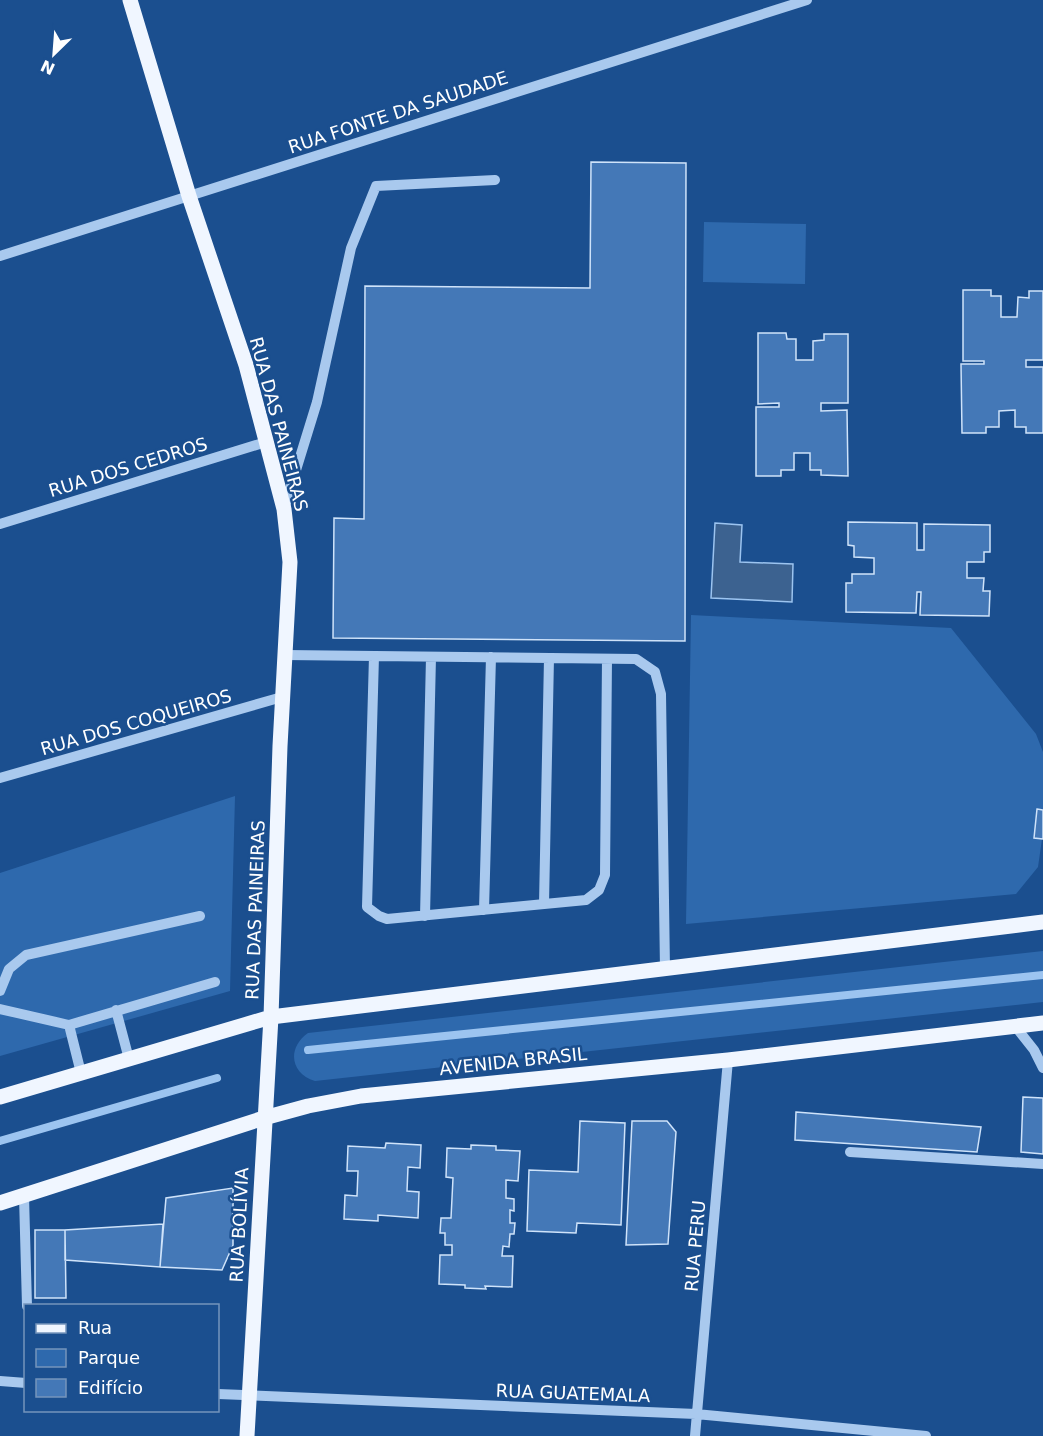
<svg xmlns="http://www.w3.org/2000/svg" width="1043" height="1436" font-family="'DejaVu Sans',sans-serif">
<rect width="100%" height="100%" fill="#1b4f8f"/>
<path fill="#2e69ad" d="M 704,222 L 806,224 L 805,284 L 703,282 Z
M 691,615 L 951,628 L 1036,734 L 1043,752 L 1043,832 L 1038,867 L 1016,894 L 686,924 Z
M 235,796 L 230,991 L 0,1056 L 0,873 Z
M 1043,951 L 1043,1002 L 315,1081 C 290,1073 287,1048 308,1033 Z"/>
<path fill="#3c6290" stroke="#9cc4f0" stroke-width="1.5" d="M 715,523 L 742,525 L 740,562 L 793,564 L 792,602 L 711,598 Z"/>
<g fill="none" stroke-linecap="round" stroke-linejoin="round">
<path stroke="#9cc4f0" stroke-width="8" d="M 308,1050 L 1043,975
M 0,1141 L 217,1078"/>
</g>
<path fill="#4478b7" stroke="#cfe3fa" stroke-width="1.5" d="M 591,162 L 686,163 L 685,641 L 333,638 L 334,518 L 364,519 L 365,286 L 590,288 Z
M 963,290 L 991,290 L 991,296 L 1001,296 L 1001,317 L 1017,317 L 1018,297 L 1029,298 L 1029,291 L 1043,291 L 1043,360 L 1026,360 L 1026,367 L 1043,367 L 1043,433 L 1026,433 L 1026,427 L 1015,427 L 1015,410 L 999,411 L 999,427 L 986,427 L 986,433 L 962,433 L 961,364 L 984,364 L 984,361 L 963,361 Z
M 758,333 L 786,333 L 787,339 L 796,339 L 796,360 L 813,360 L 813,341 L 824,340 L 824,334 L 848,334 L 848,403 L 821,403 L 821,411 L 847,410 L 848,476 L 821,475 L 821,470 L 810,470 L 810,453 L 794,453 L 794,470 L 781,470 L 781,476 L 756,476 L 756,407 L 779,407 L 779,403 L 758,404 Z
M 848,522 L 917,523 L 917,550 L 924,550 L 924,524 L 990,525 L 990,552 L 984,552 L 984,562 L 967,562 L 967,578 L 984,578 L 983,591 L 990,591 L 989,616 L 920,615 L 921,592 L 917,592 L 916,613 L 846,612 L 846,583 L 852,583 L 852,574 L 874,574 L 874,558 L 854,557 L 854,546 L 848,545 Z
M 1037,809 L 1043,810 L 1043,839 L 1034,838 Z
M 1023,1097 L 1043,1098 L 1043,1154 L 1021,1152 Z
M 796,1112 L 981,1127 L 977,1152 L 795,1140 Z
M 580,1121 L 625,1123 L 621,1225 L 577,1223 L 576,1233 L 527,1231 L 529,1170 L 578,1172 Z
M 632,1121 L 667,1121 L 676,1132 L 668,1244 L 626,1245 Z
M 386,1143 L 421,1145 L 420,1168 L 408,1167 L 407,1191 L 419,1192 L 418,1218 L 378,1215 L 378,1221 L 344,1219 L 345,1195 L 357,1196 L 358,1171 L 347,1171 L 348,1146 L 385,1148 Z
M 471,1145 L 496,1146 L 496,1150 L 520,1151 L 518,1181 L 506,1180 L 506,1198 L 514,1199 L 514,1211 L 510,1210 L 510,1223 L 515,1223 L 514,1234 L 510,1234 L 509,1247 L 503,1246 L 502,1256 L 513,1256 L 512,1287 L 485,1286 L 486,1289 L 465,1288 L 465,1285 L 439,1284 L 440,1255 L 452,1255 L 452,1245 L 445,1245 L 445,1233 L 440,1233 L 441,1218 L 451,1218 L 453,1178 L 446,1177 L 447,1148 L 471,1149 Z
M 233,1188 L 233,1245 L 222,1270 L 160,1267 L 166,1198 Z
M 163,1224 L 160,1267 L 65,1260 L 65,1230 Z
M 35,1230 L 65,1230 L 66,1298 L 35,1298 Z"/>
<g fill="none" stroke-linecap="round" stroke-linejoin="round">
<path stroke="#a9c9ee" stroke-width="10" d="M 0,256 L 807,0
M 284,509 L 317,402 L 351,248 L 376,186 L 495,180
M 0,524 L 266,442
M 285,655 L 636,659 L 655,672 L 661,694 L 665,969
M 374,656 L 367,907 L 379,916 L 387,919 L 586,900 L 599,890 L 605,875 L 607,659
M 0,778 L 282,697
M 544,904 L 549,658
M 484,910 L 491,657
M 425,916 L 431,657
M 0,991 L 9,969 L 26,955 L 200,916
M 0,1009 L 69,1025 L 81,1073
M 116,1010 L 129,1059
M 69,1025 L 215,982
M 1015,1026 L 1034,1050 L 1043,1068
M 850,1152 L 1043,1164
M 24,1196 L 27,1306
M 0,1381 L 26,1383
M 218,1394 L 696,1414 L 926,1436
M 695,1436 L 728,1060"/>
<path stroke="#f0f6ff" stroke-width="15" d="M 130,0 L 189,196 L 246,365 L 284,509 L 290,562 L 280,746 L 271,1017 L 247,1436
M 0,1097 L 271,1017 L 1043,922
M 0,1203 L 264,1118 L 308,1106 L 361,1096 L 728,1060 L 1043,1023"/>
</g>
<g text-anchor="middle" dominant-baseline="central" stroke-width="5" stroke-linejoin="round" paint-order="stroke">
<g font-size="18" fill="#fff" stroke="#1b4f8f">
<text transform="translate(398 112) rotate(-18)">RUA FONTE DA SAUDADE</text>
<text transform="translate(279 424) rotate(75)">RUA DAS PAINEIRAS</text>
<text transform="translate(128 467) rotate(-17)">RUA DOS CEDROS</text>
<text transform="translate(136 722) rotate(-16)">RUA DOS COQUEIROS</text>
<text transform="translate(255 910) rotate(-88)">RUA DAS PAINEIRAS</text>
<text transform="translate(513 1061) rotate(-6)">AVENIDA BRASIL</text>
<text transform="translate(239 1225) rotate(-87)">RUA BOLÍVIA</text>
<text transform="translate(695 1246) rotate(-85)">RUA PERU</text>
<text transform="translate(573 1393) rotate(2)">RUA GUATEMALA</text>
</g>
</g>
<rect x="24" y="1304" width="195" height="108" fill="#1b4f8f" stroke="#7695bc" stroke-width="1.5"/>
<rect x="36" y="1324" width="30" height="9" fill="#f0f6ff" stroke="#7695bc" stroke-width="1.5"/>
<text x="78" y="1334" font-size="18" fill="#ffffff">Rua</text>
<rect x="36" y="1349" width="30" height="18" fill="#2e69ad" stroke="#7695bc" stroke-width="1.5"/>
<text x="78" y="1364" font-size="18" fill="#ffffff">Parque</text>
<rect x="36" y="1379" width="30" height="18" fill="#4478b7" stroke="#7695bc" stroke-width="1.5"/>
<text x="78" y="1394" font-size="18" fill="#ffffff">Edifício</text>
<g transform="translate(54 54) rotate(205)" stroke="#1b4f8f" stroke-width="4.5" paint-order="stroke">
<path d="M0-4.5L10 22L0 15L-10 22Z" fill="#ffffff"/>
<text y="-9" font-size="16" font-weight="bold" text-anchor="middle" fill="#ffffff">N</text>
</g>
</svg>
